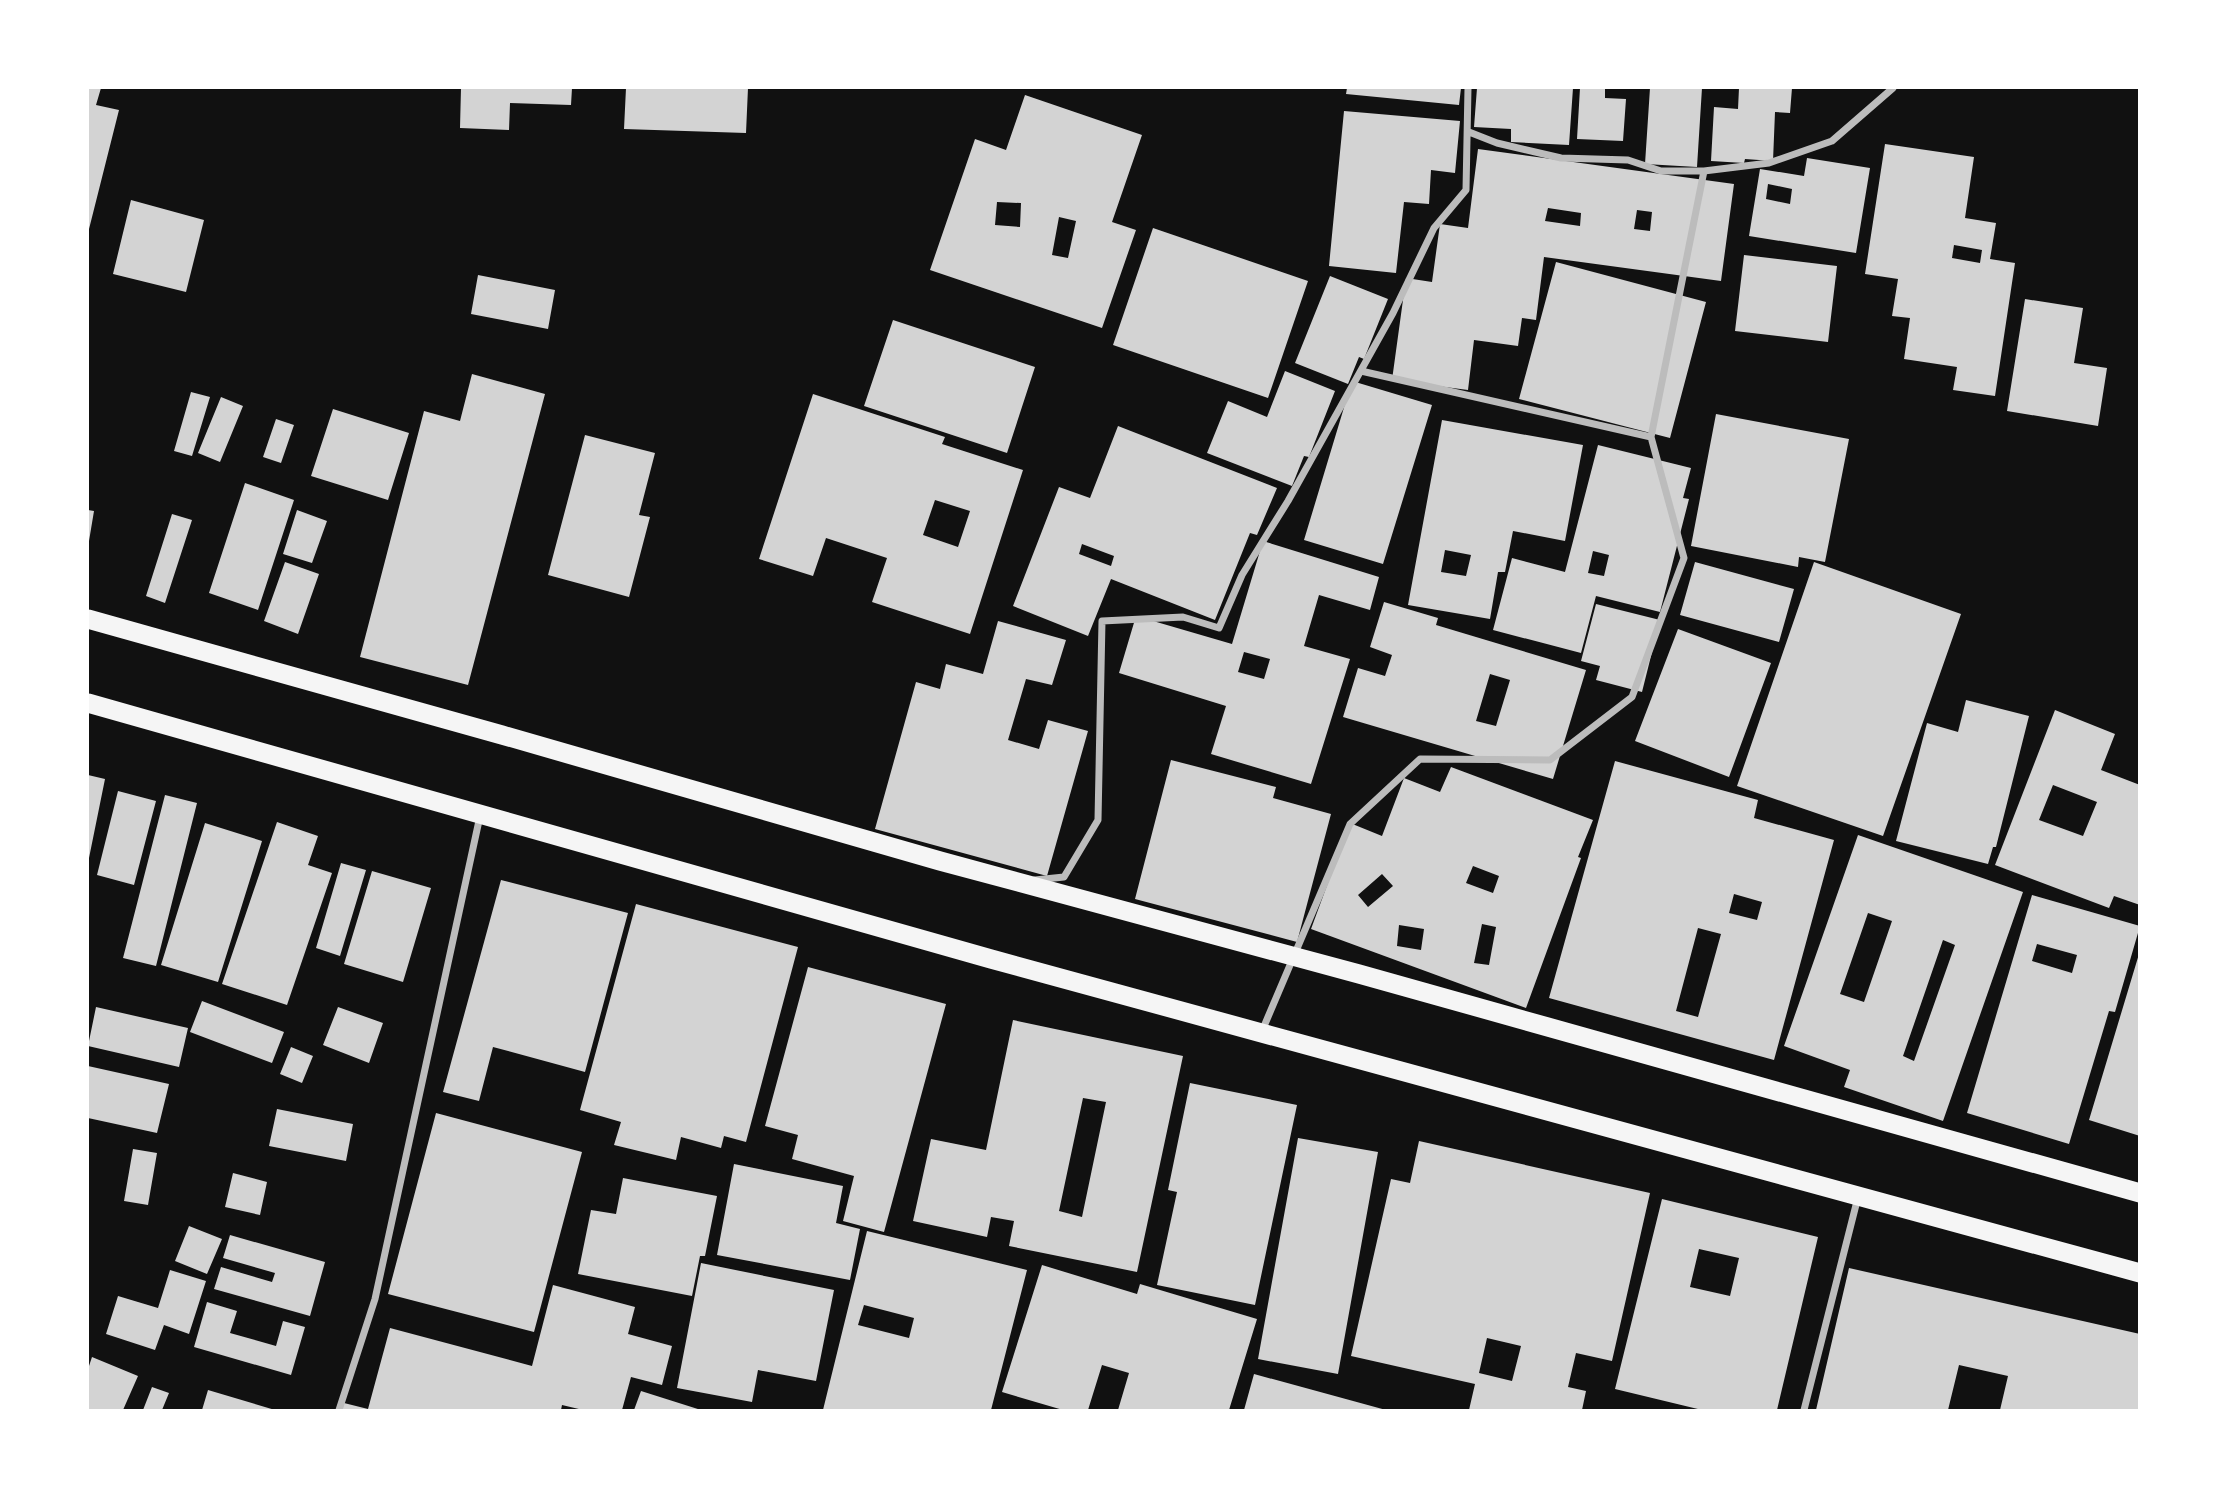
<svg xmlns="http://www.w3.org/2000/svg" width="2227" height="1498" font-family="'Archivo Narrow',sans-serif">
<rect width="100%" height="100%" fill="#111"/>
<path fill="#d3d3d3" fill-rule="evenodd" d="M 88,88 L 101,88 L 96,105 L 119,110 L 88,233 Z
M 461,88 L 572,88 L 571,105 L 510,103 L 509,130 L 460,128 Z
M 626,88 L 748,88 L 746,133 L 624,129 Z
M 1347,88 L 1461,88 L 1459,105 L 1346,94 Z
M 1477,88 L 1573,88 L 1569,145 L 1511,142 L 1511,129 L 1474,127 Z
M 1580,88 L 1605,88 L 1605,98 L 1626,99 L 1623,141 L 1577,139 Z
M 1650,88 L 1702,88 L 1697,167 L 1645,164 Z
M 1739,88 L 1792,88 L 1790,113 L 1775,112 L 1773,161 L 1745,159 L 1744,163 L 1711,161 L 1714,107 L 1738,109 Z
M 1025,95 L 1142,135 L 1112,222 L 1136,230 L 1102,328 L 930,270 L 975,139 L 1006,150 ZM 997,202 L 1021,203 L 1020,227 L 995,225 ZM 1059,217 L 1076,221 L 1068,258 L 1052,255 Z
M 1344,111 L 1460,121 L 1455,173 L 1431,170 L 1429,204 L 1404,202 L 1396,273 L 1329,266 Z
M 1885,144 L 1974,157 L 1965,218 L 1996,223 L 1990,259 L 2015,263 L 1995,396 L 1953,390 L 1957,367 L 1904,359 L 1910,318 L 1892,316 L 1898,279 L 1865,274 ZM 1954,245 L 1982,250 L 1980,263 L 1952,258 Z
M 1478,149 L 1734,184 L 1721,281 L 1544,257 L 1536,320 L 1522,318 L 1518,346 L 1474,340 L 1468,390 L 1392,380 L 1406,278 L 1432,282 L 1440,224 L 1468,228 ZM 1548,208 L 1581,213 L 1580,226 L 1545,221 ZM 1637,210 L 1652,212 L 1650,231 L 1634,229 Z
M 1807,158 L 1870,168 L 1856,253 L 1749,236 L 1760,169 L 1804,176 ZM 1768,184 L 1792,189 L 1790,204 L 1766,199 Z
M 131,200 L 204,220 L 186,292 L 113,274 Z
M 1153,228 L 1308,281 L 1268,398 L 1113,345 Z
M 1744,255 L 1837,266 L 1828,342 L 1735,331 Z
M 1556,262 L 1706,302 L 1670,438 L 1519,399 Z
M 478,275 L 555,290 L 548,329 L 471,314 Z
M 1330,276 L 1388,299 L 1364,359 L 1359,357 L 1348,384 L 1295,363 Z
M 2025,299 L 2083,308 L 2074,363 L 2107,368 L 2098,426 L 2007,411 Z
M 893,320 L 1035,367 L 1007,453 L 864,406 Z
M 1285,371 L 1335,391 L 1309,457 L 1304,456 L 1292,486 L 1207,453 L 1228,401 L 1267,417 Z
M 472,374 L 545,394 L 468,685 L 360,657 L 424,411 L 460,421 Z
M 1352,381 L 1432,405 L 1383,564 L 1304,540 Z
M 191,392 L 210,397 L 192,456 L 174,451 Z
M 813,394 L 945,437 L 942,444 L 1023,470 L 970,634 L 872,602 L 887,558 L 826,538 L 813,576 L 759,559 ZM 935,500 L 970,511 L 958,547 L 923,535 Z
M 221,397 L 243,406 L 220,462 L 198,453 Z
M 333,409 L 409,433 L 388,500 L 311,476 Z
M 1716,414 L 1849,439 L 1825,562 L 1799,557 L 1798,567 L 1691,546 Z
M 276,419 L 294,425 L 281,463 L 263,457 Z
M 1442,420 L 1583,445 L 1565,541 L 1513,531 L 1505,572 L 1498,572 L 1490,619 L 1408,605 ZM 1445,550 L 1471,555 L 1466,576 L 1441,572 Z
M 1118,426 L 1277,488 L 1257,535 L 1250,533 L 1215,620 L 1111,579 L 1088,636 L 1013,606 L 1059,487 L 1090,498 ZM 1082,544 L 1114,556 L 1111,566 L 1079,554 Z
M 585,435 L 655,453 L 639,515 L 650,517 L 629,597 L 548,575 Z
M 1598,445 L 1691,468 L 1683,498 L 1689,499 L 1660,612 L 1596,596 L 1581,653 L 1493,630 L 1512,558 L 1565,572 ZM 1593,551 L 1609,555 L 1604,576 L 1588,573 Z
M 245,483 L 294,500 L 258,610 L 209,593 Z
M 88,510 L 94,511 L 89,541 L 88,541 Z
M 297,510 L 327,521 L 312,563 L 283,554 Z
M 172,514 L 192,520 L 165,603 L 146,596 Z
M 1263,541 L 1379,577 L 1370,610 L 1319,595 L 1304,646 L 1350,659 L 1311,784 L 1211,754 L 1226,706 L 1119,673 L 1136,616 L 1232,644 ZM 1244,652 L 1270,659 L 1264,679 L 1238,672 Z
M 285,562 L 319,574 L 298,634 L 264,621 Z
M 1695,562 L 1794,589 L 1779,642 L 1680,615 Z
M 1814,562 L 1961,614 L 1883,836 L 1737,786 Z
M 1384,602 L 1438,618 L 1436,625 L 1586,670 L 1553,779 L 1343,717 L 1358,668 L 1385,676 L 1392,655 L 1370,647 ZM 1490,674 L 1510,680 L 1496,726 L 1476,721 Z
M 1596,604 L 1660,620 L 1642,692 L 1596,680 L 1600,666 L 1581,661 Z
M 998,621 L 1066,640 L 1052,685 L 1026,679 L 1008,740 L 1039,749 L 1048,720 L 1088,731 L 1047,876 L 875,829 L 916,682 L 940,689 L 946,664 L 983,674 Z
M 1678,629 L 1771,663 L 1729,777 L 1635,741 Z
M 1966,700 L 2029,716 L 1996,847 L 1993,847 L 1988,864 L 1896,841 L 1927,723 L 1958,732 Z
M 2055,710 L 2115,734 L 2101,770 L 2140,785 L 2140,905 L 2114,896 L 2109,908 L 1995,865 ZM 2053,785 L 2097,802 L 2083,836 L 2039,820 Z
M 1171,760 L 1276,787 L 1273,798 L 1331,814 L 1297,942 L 1135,899 Z
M 1615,761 L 1758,800 L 1754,818 L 1834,840 L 1774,1060 L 1549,998 ZM 1734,894 L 1762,902 L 1757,920 L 1729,913 ZM 1698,928 L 1721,934 L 1698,1017 L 1676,1011 Z
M 1451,767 L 1593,820 L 1578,857 L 1581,858 L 1526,1008 L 1311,929 L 1350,823 L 1382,836 L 1404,778 L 1440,792 ZM 1473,866 L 1499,876 L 1493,893 L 1466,883 ZM 1382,874 L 1393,886 L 1368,907 L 1358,895 ZM 1482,924 L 1496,927 L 1489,965 L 1474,963 ZM 1399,925 L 1424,929 L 1421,950 L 1397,946 Z
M 88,775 L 105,779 L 89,858 L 88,858 Z
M 118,791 L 156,801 L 134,885 L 97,875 Z
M 165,795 L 197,803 L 156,966 L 123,958 Z
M 277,822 L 318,836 L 308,865 L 332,873 L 287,1005 L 222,984 Z
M 205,823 L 262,841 L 218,982 L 161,965 Z
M 1858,835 L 2023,892 L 1943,1121 L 1844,1087 L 1850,1070 L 1784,1046 ZM 1868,913 L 1892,921 L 1864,1002 L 1840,994 ZM 1943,940 L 1955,945 L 1914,1061 L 1903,1056 Z
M 341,863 L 366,870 L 340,956 L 316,948 Z
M 372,871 L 431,888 L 403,982 L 344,964 Z
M 501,880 L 628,913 L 585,1072 L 493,1047 L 479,1101 L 443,1092 Z
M 2032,895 L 2140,926 L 2115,1012 L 2109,1011 L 2069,1144 L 1967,1113 ZM 2037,944 L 2077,955 L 2072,973 L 2032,961 Z
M 636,904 L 798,947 L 746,1142 L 724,1136 L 721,1148 L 681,1137 L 676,1160 L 614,1145 L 621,1122 L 580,1110 Z
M 2139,954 L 2140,954 L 2140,1136 L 2089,1120 Z
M 808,967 L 946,1004 L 884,1232 L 843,1221 L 854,1176 L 792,1159 L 798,1135 L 765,1126 Z
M 202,1001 L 284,1032 L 272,1063 L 190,1032 Z
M 96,1007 L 188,1028 L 179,1067 L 88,1046 Z
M 338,1007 L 383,1023 L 369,1063 L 323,1045 Z
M 1013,1020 L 1183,1056 L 1137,1272 L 1009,1246 L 1014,1221 L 991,1217 L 987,1237 L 913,1221 L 931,1139 L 986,1150 ZM 1083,1098 L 1106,1102 L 1082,1217 L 1059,1211 Z
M 291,1047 L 313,1056 L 302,1083 L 280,1074 Z
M 88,1066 L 169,1084 L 157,1133 L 88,1118 Z
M 1190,1083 L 1297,1105 L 1255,1305 L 1157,1285 L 1177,1192 L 1168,1190 Z
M 277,1109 L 353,1124 L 346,1161 L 269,1146 Z
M 436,1113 L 582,1152 L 534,1332 L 388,1294 Z
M 1298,1138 L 1378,1152 L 1338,1374 L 1258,1359 Z
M 1419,1141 L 1650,1193 L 1612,1361 L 1576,1353 L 1568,1387 L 1586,1391 L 1582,1410 L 1469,1410 L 1475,1384 L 1351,1356 L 1391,1179 L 1410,1183 ZM 1487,1338 L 1521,1346 L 1512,1381 L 1479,1373 Z
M 133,1149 L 157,1153 L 148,1205 L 124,1201 Z
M 734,1164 L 843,1186 L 836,1223 L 860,1229 L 850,1280 L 717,1255 Z
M 233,1173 L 267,1182 L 260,1215 L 225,1207 Z
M 623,1178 L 717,1196 L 705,1256 L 700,1256 L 692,1296 L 578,1274 L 591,1210 L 616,1214 Z
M 1662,1199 L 1818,1237 L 1777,1410 L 1702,1410 L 1615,1389 ZM 1699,1249 L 1739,1258 L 1730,1296 L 1690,1287 Z
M 189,1226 L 222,1239 L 207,1274 L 175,1261 Z
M 867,1231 L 1027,1270 L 991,1410 L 823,1410 ZM 864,1305 L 914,1318 L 909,1338 L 858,1325 Z
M 230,1235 L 325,1262 L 310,1316 L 214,1289 L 221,1267 L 272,1282 L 275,1273 L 223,1258 Z
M 701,1263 L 834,1290 L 816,1381 L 758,1370 L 752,1402 L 677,1388 Z
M 1042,1265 L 1137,1294 L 1140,1284 L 1257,1319 L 1229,1410 L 1118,1410 L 1129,1373 L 1102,1365 L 1088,1410 L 1063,1410 L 1002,1392 Z
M 1849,1268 L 2140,1334 L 2140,1410 L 2000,1410 L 2008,1376 L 1959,1365 L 1948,1410 L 1816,1410 Z
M 170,1270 L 206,1281 L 189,1334 L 164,1325 L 155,1350 L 106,1334 L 118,1296 L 158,1308 Z
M 553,1285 L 635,1307 L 628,1334 L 672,1346 L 662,1385 L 631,1377 L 622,1410 L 583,1410 L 562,1405 L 561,1410 L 342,1410 L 344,1403 L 368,1409 L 390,1328 L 532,1366 Z
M 207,1302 L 237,1311 L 230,1333 L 276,1346 L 283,1321 L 305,1327 L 291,1375 L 194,1347 Z
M 92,1357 L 138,1376 L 123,1410 L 88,1410 L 88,1369 Z
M 1254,1374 L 1386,1410 L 1244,1410 Z
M 152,1387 L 169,1393 L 162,1410 L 143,1410 Z
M 208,1390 L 275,1410 L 202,1410 Z
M 641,1391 L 701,1410 L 634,1410 Z"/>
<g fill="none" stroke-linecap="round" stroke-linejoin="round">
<path stroke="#bcbcbc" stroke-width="7" d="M 1469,132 L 1497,143 L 1561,158 L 1628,160 L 1661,171 L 1704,171 L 1769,163 L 1832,141 L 1893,88
M 1361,371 L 1651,437
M 1035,880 L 1064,877 L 1098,820 L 1102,621 L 1183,617 L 1219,628 L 1242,575 L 1288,501 L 1393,313 L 1434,228 L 1466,190 L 1468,88
M 1262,1031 L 1350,824 L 1420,759 L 1550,760 L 1632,697 L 1684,558 L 1651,437 L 1704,171
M 339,1410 L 375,1299 L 480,816
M 1804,1410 L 1858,1197"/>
<path stroke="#f5f5f5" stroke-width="19" d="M 88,619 L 502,735 L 940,861 L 1359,974 L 2140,1193
M 88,703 L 991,959 L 2140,1273"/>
</g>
<rect width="2227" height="1498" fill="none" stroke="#ffffff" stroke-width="178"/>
</svg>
